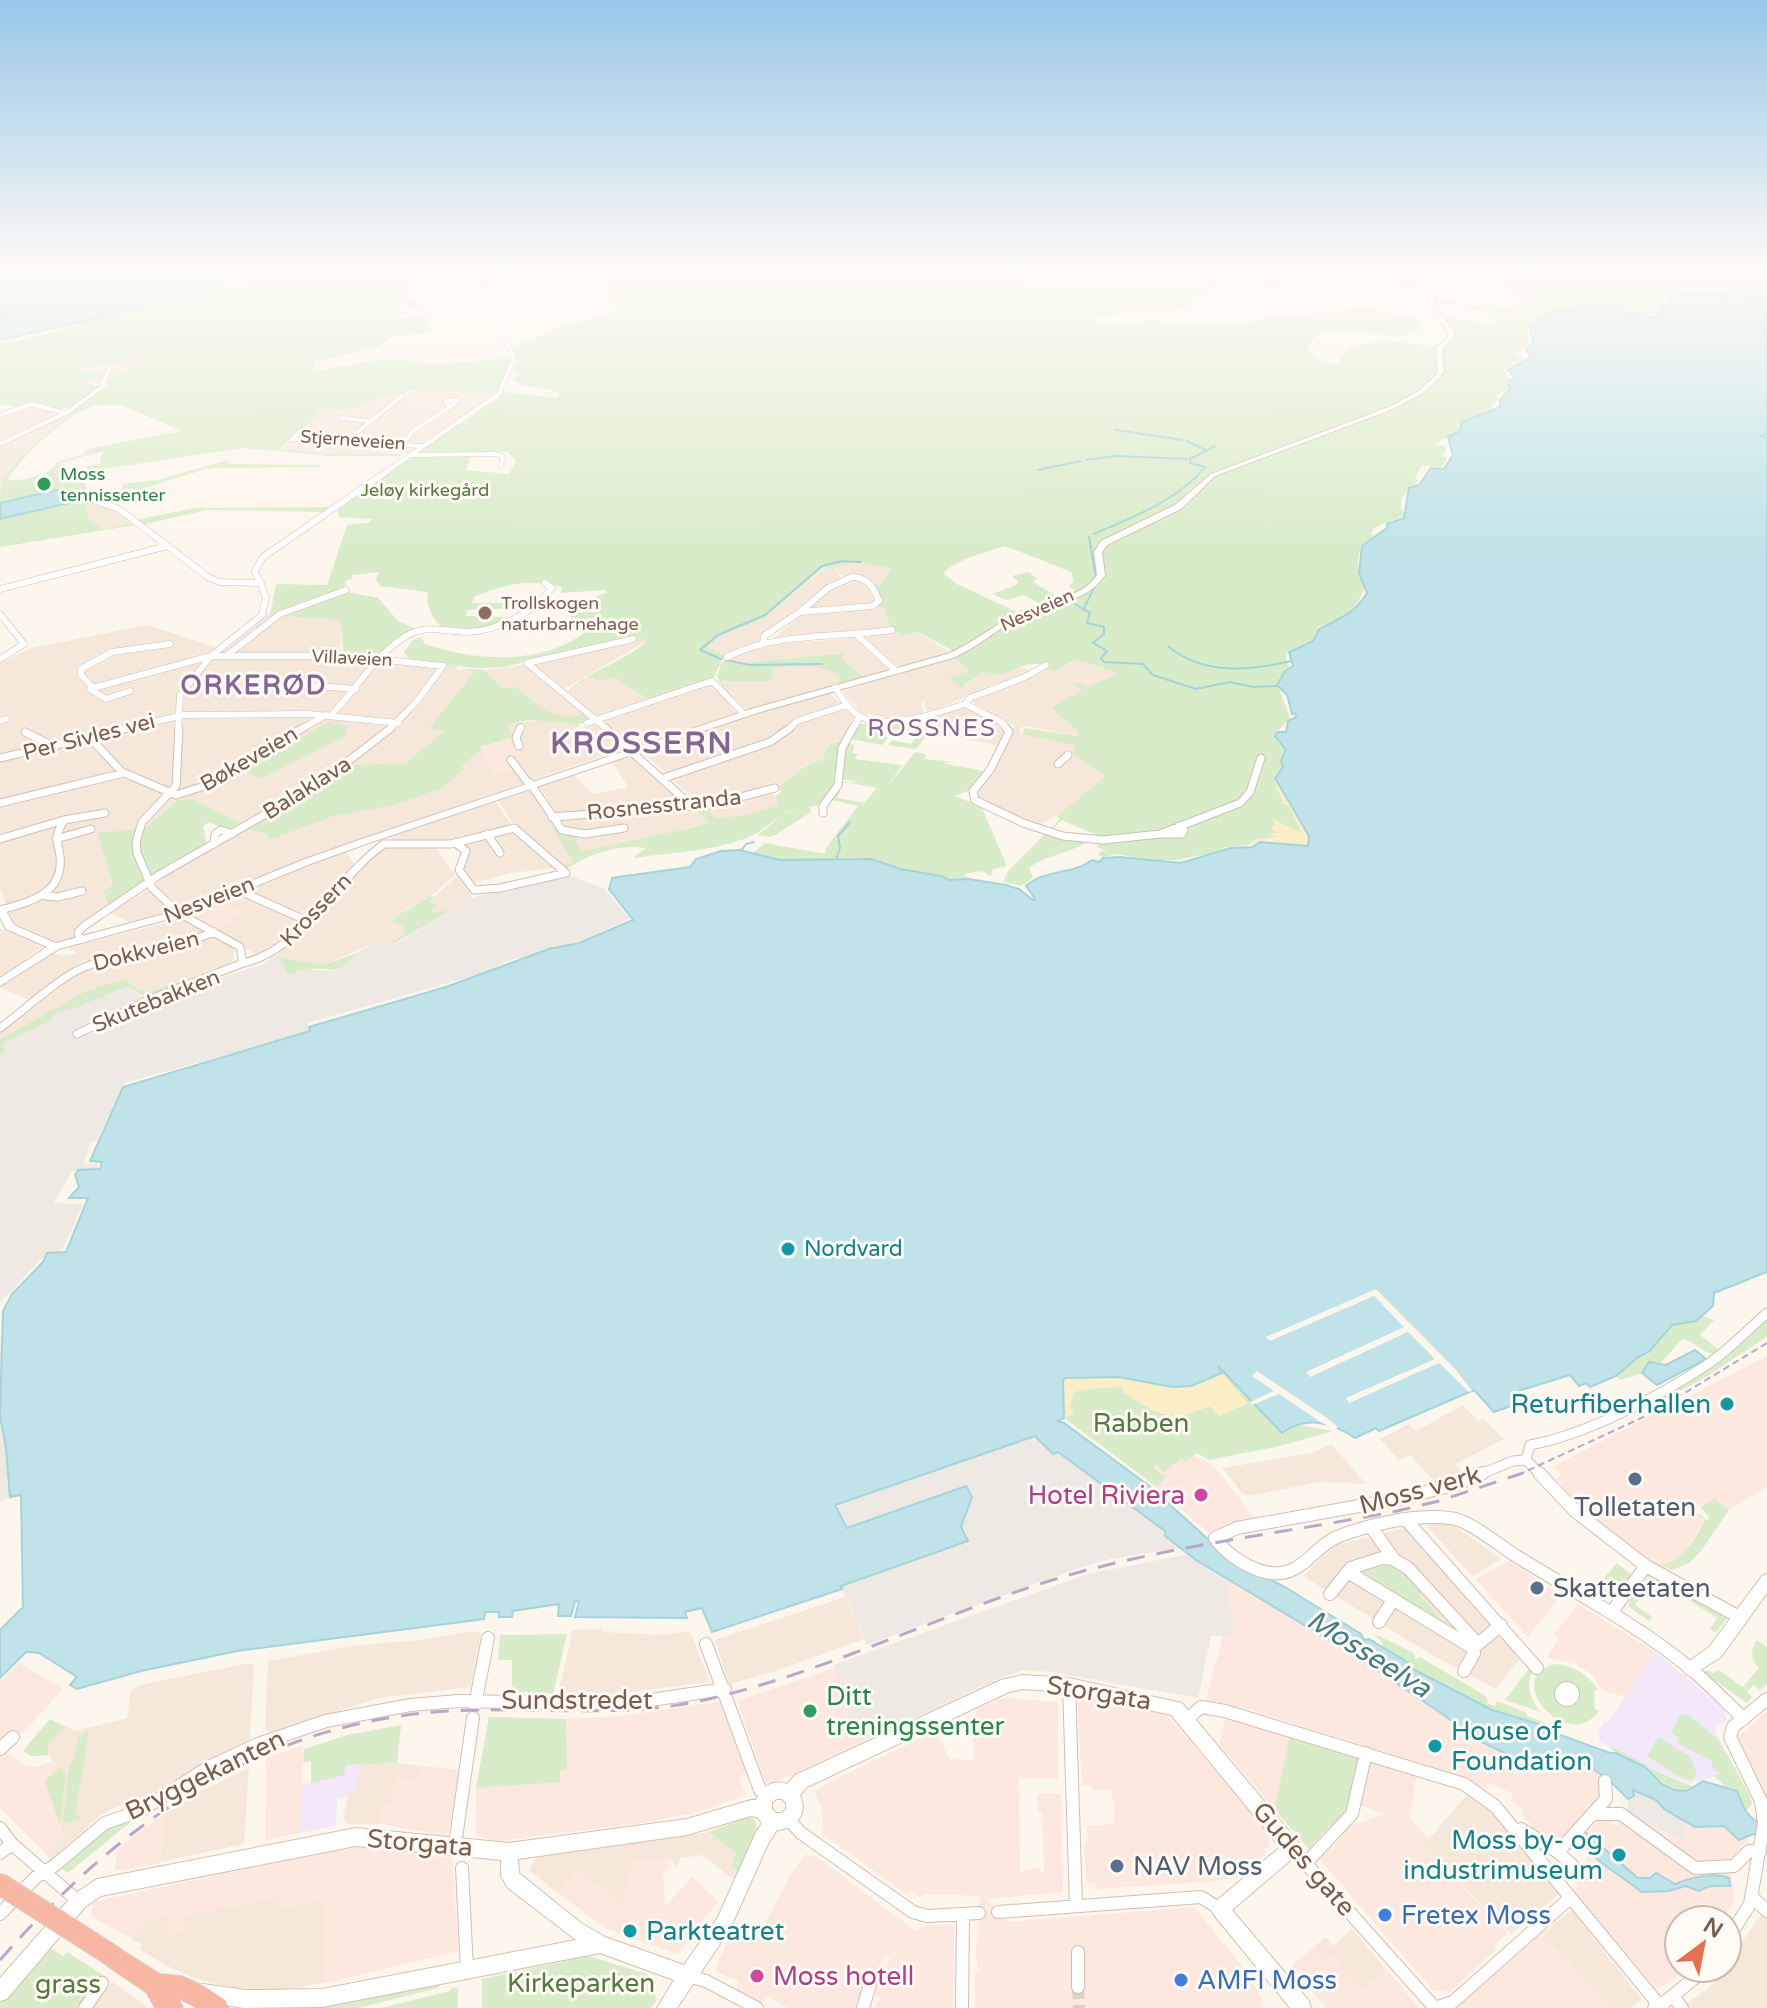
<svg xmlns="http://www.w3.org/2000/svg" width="1767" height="2008" font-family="'Varela Round',sans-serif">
<rect width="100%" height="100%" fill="#fdf6ec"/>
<path fill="#f5e8da" d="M 111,347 L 161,354 L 111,385 L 95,384 L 40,396 L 13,389 Z
M 440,390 L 509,392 L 414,453 L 350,455 L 279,450 L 319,416 L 316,409 L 350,410 L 398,393 Z
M 31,405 L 61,413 L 0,442 L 0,415 Z
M 66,415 L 69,416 L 38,442 L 0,486 L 0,445 Z
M 87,502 L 107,505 L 135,523 L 105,529 L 88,520 Z
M 841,562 L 862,562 L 893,569 L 878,586 L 865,578 L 844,577 L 829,565 Z
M 827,566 L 842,578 L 830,583 L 760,638 L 759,642 L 726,655 L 706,649 L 718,637 L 764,618 Z
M 854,579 L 871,585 L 874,604 L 814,610 L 809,606 L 835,584 Z
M 884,607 L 892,628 L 774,638 L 801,615 Z
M 268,614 L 341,616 L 340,654 L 409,660 L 457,666 L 457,670 L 476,670 L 429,728 L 446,730 L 404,764 L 362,767 L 246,826 L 198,803 L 146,828 L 97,833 L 113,886 L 114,907 L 78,935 L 61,944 L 13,922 L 0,889 L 0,663 L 32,648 L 147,625 L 225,650 Z
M 895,631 L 903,637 L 918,632 L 951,653 L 898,667 L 864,638 Z
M 638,638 L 648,640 L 564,689 L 533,664 Z
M 856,638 L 891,669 L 863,677 L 842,658 L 843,653 L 741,663 L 727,660 L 754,646 Z
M 954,657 L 971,671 L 950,678 L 965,686 L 984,672 L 998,676 L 1013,668 L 1021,667 L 1032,672 L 930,711 L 926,710 L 924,701 L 921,702 L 923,712 L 920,715 L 893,719 L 861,713 L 843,691 Z
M 1076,659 L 1120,673 L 1051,708 L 1078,732 L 1077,736 L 1025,726 L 1020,728 L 1020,732 L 1075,746 L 1073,754 L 1077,757 L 1107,776 L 1057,816 L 1034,826 L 980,803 L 975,795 L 1004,750 L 1012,728 L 1015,727 L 970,701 L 1043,672 L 1046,668 L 1066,666 Z
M 524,665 L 583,714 L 573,718 L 551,716 L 515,686 L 504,689 L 485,670 Z
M 805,665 L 831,668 L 841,677 L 837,684 L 747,709 L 727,693 L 722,683 L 734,679 L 771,681 L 773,668 Z
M 588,677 L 600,681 L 614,677 L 648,700 L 596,717 L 568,691 Z
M 713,683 L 736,713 L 635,746 L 602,721 Z
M 829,693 L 840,703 L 838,705 L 794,720 L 779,735 L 668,774 L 641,752 L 719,725 Z
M 965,706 L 1001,724 L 1006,732 L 1000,746 L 936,733 L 937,725 L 928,717 Z
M 843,708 L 850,712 L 856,722 L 852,729 L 842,740 L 835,742 L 822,760 L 809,763 L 783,785 L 778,783 L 764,791 L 704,804 L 695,800 L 671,779 L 775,742 L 800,722 Z
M 541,720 L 577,723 L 581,726 L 567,731 L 568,733 L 595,724 L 624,749 L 313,855 L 185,908 L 154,886 L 165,874 L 244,829 L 265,833 L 270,840 L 331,817 L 394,805 L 443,788 L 459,767 L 482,751 L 496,775 L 509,762 L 522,758 L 507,724 Z
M 631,755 L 686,801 L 684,804 L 556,813 L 539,785 L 572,773 L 593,794 L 628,787 L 611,760 Z
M 528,788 L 544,810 L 573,863 L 562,866 L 535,845 L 514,825 L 497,799 Z
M 768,793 L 776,796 L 778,805 L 748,815 L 716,818 L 703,807 Z
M 494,799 L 511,824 L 452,843 L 391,842 L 394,835 Z
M 695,809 L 709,822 L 663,836 L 661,834 L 581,851 L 574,841 L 591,834 L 567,830 L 560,818 Z
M 512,829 L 555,868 L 511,873 L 470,884 L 461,867 L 471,852 L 462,844 L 486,837 L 498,857 L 505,856 L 491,836 Z
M 411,846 L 437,849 L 455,875 L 425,901 L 409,907 L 401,915 L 406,933 L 384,949 L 373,943 L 324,965 L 274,956 L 381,848 Z
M 346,851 L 355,866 L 322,896 L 306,916 L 246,890 Z
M 458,876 L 473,899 L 453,910 L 426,914 L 438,905 L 428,902 Z
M 149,889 L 171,911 L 131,923 L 111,913 Z
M 238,894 L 300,921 L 299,924 L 288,938 L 259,957 L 217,929 L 241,913 L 218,902 Z
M 179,919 L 207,932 L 175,944 L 156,945 L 89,963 L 86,959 L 31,1001 L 0,987 L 51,953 L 63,956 L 77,953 L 68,948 Z
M 0,928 L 43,947 L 0,977 Z
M 213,936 L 234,946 L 234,959 L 229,964 L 150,991 L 137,989 L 125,979 L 86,991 L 0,1039 L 0,1032 L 84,969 L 154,950 L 188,946 Z
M 1463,1405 L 1478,1421 L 1483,1418 L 1504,1439 L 1455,1464 L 1466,1476 L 1437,1484 L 1410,1455 L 1399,1460 L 1380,1439 L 1409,1424 L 1416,1431 Z
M 1331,1444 L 1366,1484 L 1320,1482 L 1249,1496 L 1240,1491 L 1223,1468 L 1312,1453 Z
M 1438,1522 L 1453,1525 L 1502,1559 L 1472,1576 L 1426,1525 Z
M 1406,1528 L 1520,1658 L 1496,1689 L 1432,1655 L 1303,1576 L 1336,1545 Z
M 845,1597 L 864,1639 L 773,1672 L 729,1684 L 715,1640 Z
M 603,1629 L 603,1632 L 665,1635 L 690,1631 L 710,1682 L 607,1695 L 558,1694 L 573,1630 Z
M 472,1631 L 481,1633 L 471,1687 L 379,1698 L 270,1732 L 265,1730 L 268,1661 L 359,1645 L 420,1640 Z
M 250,1663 L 254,1665 L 250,1739 L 140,1801 L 118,1806 L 102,1814 L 50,1860 L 45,1853 L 63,1836 L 45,1781 L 58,1767 L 48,1755 L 31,1756 L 23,1751 L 50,1719 L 75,1731 L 127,1718 L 131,1690 L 140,1685 Z
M 397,1763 L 424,1766 L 419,1781 L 391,1803 L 384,1804 L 380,1824 L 346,1824 L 344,1817 L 348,1791 L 360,1764 Z
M 249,1768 L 244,1844 L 160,1862 L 164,1814 L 199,1792 Z
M 1469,1792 L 1499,1816 L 1559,1890 L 1559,1894 L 1511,1934 L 1423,1846 Z
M 709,1832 L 737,1854 L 739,1872 L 735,1881 L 702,1855 L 681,1858 L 675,1867 L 672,1860 L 656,1860 L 630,1880 L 624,1903 L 618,1910 L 577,1871 L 559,1894 L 529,1870 L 536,1857 Z
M 278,1897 L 277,1908 L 326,1900 L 325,1983 L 287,1989 L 236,1988 L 217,1984 L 189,1976 L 165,1965 L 139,1949 L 142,1945 L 131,1938 L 146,1920 L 169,1915 L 168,1934 L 185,1931 L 185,1915 Z
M 1572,1910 L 1642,2000 L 1630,2008 L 1612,2008 L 1542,1933 Z
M 1761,1915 L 1767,1916 L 1767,2008 L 1687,2008 L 1685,2005 L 1710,1987 L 1723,1968 L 1727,1968 L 1727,1963 Z
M 1352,1929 L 1386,1969 L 1361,1992 L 1333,1956 L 1327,1960 L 1315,1946 L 1325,1937 L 1333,1946 Z
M 112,1981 L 137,1999 L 147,2008 L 92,2008 Z"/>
<path fill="#fde8e0" d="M 513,737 L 522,758 L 509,762 L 514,769 L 496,775 L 480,747 Z
M 218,902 L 242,912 L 217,929 L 193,915 Z
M 1767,1356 L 1767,1487 L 1729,1510 L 1715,1499 L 1702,1506 L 1697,1505 L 1694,1512 L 1705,1520 L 1684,1553 L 1668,1564 L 1659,1568 L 1652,1564 L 1584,1514 L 1557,1479 L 1561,1473 L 1552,1467 Z
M 1169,1454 L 1190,1458 L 1194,1456 L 1213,1465 L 1256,1520 L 1209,1533 L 1143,1477 Z
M 1509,1561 L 1561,1595 L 1528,1637 L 1475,1579 Z
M 1225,1575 L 1354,1655 L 1444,1715 L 1473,1738 L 1520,1756 L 1579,1759 L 1601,1775 L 1603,1795 L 1557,1846 L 1530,1829 L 1532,1825 L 1521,1815 L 1524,1811 L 1511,1800 L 1513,1794 L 1489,1783 L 1486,1790 L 1456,1774 L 1238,1706 L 1236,1710 L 1206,1700 L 1223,1636 L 1236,1636 Z
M 1578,1604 L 1655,1652 L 1625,1697 L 1602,1690 L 1591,1674 L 1575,1664 L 1547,1657 L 1557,1641 L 1558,1638 L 1554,1635 Z
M 19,1663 L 63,1689 L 23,1733 L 16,1730 L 0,1745 L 0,1682 Z
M 834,1668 L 861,1742 L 771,1784 L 765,1782 L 737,1701 Z
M 1077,1696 L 1167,1715 L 1265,1827 L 1269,1836 L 1269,1848 L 1266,1848 L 1264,1855 L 1237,1878 L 1207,1882 L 1096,1889 L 1095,1883 L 1087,1883 L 1084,1846 L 1088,1837 L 1086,1826 L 1114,1824 L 1114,1806 L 1111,1789 L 1093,1790 L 1092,1786 L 1082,1785 Z
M 1003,1698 L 1058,1702 L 1058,1779 L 1019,1779 L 1020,1874 L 1026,1869 L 1039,1868 L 1040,1873 L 1044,1873 L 1042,1812 L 1038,1811 L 1037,1797 L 1039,1793 L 1061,1794 L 1063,1892 L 987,1899 L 1008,1922 L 1194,1907 L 1241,1965 L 1261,1996 L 1263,2008 L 975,2008 L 975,1971 L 982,1971 L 982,1969 L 978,1968 L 976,1954 L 980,1896 L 924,1894 L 921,1898 L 911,1890 L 908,1895 L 822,1834 L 823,1813 L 814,1790 L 935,1731 L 950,1759 L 973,1760 L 974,1715 L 979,1708 Z
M 724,1701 L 748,1771 L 739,1777 L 746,1795 L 694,1813 L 648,1822 L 496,1841 L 476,1835 L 476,1788 L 489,1717 L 565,1719 L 621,1716 Z
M 1767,1711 L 1767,1798 L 1738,1737 Z
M 1228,1716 L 1290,1735 L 1274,1809 L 1219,1744 L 1225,1718 Z
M 303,1745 L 300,1833 L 265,1840 L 266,1758 Z
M 6,1752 L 24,1764 L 34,1767 L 52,1762 L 59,1767 L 45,1781 L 63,1837 L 45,1853 L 0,1808 L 0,1757 Z
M 1367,1758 L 1417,1773 L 1410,1817 L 1429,1840 L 1423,1846 L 1508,1933 L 1494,1946 L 1496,1949 L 1450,1992 L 1433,1990 L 1318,1858 L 1335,1845 L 1349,1826 L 1385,1814 L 1357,1804 Z
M 424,1766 L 460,1770 L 449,1831 L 443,1835 L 380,1824 L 384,1803 L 391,1803 L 395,1777 L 419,1780 Z
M 1628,1813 L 1683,1840 L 1687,1822 L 1724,1826 L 1749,1840 L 1731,1858 L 1734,1899 L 1725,1919 L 1679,1920 L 1679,1968 L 1688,1968 L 1657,1990 L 1574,1892 L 1578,1885 L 1574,1882 L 1588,1856 L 1585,1845 L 1580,1840 L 1599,1819 L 1602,1822 L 1608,1818 L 1616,1826 Z
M 164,1814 L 160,1863 L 115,1871 L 117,1849 Z
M 375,1845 L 452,1854 L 458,1949 L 456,1952 L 325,1983 L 325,1900 L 277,1909 L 277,1898 L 192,1914 L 185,1916 L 185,1931 L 168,1935 L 168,1915 L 146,1920 L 131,1938 L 91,1916 L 93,1902 L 312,1855 Z
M 806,1854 L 811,1857 L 813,1854 L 916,1931 L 923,1926 L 950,1924 L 954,1928 L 953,2008 L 874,2008 L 880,1997 L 873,1993 L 890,1958 L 885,1955 L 873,1982 L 867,1980 L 854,2008 L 788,2008 L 766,1996 L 762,2004 L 736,1990 L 739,1982 L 717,1972 L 716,1966 L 736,1922 L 761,1931 L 792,1872 Z
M 665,1858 L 668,1860 L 669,1870 L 663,1872 L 665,1907 L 692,1877 L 718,1901 L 678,1954 L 607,1929 L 559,1894 L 578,1871 L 616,1899 L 618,1910 L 620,1902 L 624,1902 L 631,1863 Z
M 1542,1933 L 1613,2008 L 1457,2008 L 1459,2006 Z
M 1315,1946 L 1327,1959 L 1332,1955 L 1361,1991 L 1386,1969 L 1419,2008 L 1326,2008 L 1291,1966 Z"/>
<path fill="#efe9e4" d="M 570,876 L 603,888 L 630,919 L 575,943 L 504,962 L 493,970 L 307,1023 L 310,1032 L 124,1083 L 97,1141 L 90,1142 L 84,1163 L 99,1164 L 98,1169 L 72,1171 L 54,1203 L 83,1204 L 63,1249 L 43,1257 L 0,1303 L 0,1039 L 84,992 L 120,980 L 141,997 L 159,998 L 264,964 L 274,956 L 282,962 L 288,975 L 308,969 L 328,971 L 347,964 L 356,953 L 373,943 L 386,949 L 478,896 Z
M 0,1334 L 10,1497 L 0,1501 Z
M 1036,1436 L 1053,1454 L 1058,1451 L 1165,1531 L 1165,1536 L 1181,1548 L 1110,1559 L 1076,1569 L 867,1645 L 841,1586 L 968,1541 L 961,1527 L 966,1486 L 846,1528 L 835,1505 Z
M 1188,1554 L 1225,1575 L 1236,1637 L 1211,1636 L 1198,1698 L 1052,1672 L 1024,1670 L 1007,1675 L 861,1742 L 859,1740 L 833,1665 L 1088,1574 Z
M 1633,1790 L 1656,1800 L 1664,1809 L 1687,1823 L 1683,1841 L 1628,1813 L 1628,1799 L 1634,1796 Z"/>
<path fill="#f3e8fa" d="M 1655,1652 L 1724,1709 L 1727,1719 L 1717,1727 L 1716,1734 L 1741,1779 L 1721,1775 L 1689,1783 L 1649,1768 L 1644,1763 L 1600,1742 L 1598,1732 L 1605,1721 L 1608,1723 Z
M 401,1725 L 397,1763 L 360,1764 L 356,1790 L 349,1791 L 347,1797 L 337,1799 L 336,1826 L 300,1833 L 301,1785 L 311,1782 L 311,1762 L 303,1762 L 304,1749 L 348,1735 Z"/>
<path fill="#d8ecc9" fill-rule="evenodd" d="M 245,273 L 535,273 L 504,279 L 479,292 L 480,284 L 475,279 L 408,288 L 403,296 L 423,306 L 415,308 L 401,303 L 400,311 L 395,314 L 398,318 L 424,313 L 434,333 L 394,336 L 376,348 L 314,362 L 315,368 L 310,372 L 378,360 L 408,360 L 428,365 L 512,358 L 497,393 L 410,391 L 381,398 L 350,410 L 317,409 L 319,416 L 290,438 L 280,449 L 327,454 L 401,454 L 399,456 L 331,456 L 242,448 L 90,471 L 86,467 L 101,463 L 100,458 L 104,451 L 59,463 L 65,468 L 84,468 L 86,486 L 91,499 L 89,501 L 101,503 L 87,503 L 88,520 L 105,529 L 135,523 L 136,525 L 0,547 L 0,519 L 69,502 L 55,490 L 0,503 C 0,497 0,490 1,484 C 6,468 53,428 68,417 L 66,415 L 108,386 L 110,380 L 107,379 L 129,370 L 124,368 L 140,365 L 140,361 L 149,356 L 138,354 L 119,362 L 123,364 C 102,367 98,362 75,371 L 89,373 L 106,369 L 104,376 L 81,382 L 100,386 L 74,406 L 59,409 L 32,403 L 20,407 L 0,404 L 0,342 L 17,341 L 131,311 L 130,309 ZM 98,405 L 121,405 L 182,431 L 91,448 L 79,456 L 57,462 C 53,474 21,482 7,480 C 23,455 69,411 98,405 Z
M 615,273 L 1334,273 C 1322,277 1308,276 1296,281 C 1279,287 1262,295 1242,291 L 1248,283 L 1223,282 L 1214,287 L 1225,292 L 1210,292 L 1190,302 L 1191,306 L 1155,314 L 1142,311 L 1097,316 L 1095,320 L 1110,326 L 1153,320 L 1174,325 L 1262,321 L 1260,319 L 1367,308 L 1421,319 L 1420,329 C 1394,351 1323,309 1308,347 C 1313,361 1325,362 1338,364 L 1349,347 L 1384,341 L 1445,347 L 1455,339 L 1454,333 L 1432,304 L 1433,298 L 1445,302 L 1460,300 L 1458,304 L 1485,307 L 1489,303 L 1502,309 L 1520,308 L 1511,303 L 1536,301 L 1499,289 L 1490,293 L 1447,285 L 1463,273 L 1767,273 L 1767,306 L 1677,292 L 1666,295 L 1669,300 L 1658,305 L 1658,310 L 1663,312 L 1660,314 L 1633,314 L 1622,306 L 1573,309 L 1526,328 L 1530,343 L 1516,355 L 1525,358 L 1509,363 L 1513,365 L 1507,369 L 1509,388 L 1498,395 L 1498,400 L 1489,410 L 1465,420 L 1458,431 L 1435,444 L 1447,447 L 1443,456 L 1447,458 L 1442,467 L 1422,465 L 1415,478 L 1419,481 L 1401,498 L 1401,509 L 1406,515 L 1374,528 L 1371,533 L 1375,537 L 1361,545 C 1357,560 1355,572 1365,584 C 1361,608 1339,620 1318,627 L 1313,639 L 1288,651 L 1286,659 L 1289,666 L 1277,683 L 1290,718 L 1276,733 L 1278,742 L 1287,751 L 1281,761 L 1283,767 L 1274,776 L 1283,802 L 1290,807 L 1303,835 L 1273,819 L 1277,833 L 1273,834 L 1278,837 L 1258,839 L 1248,845 L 1225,847 L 1212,853 L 1176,860 L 1146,860 L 1118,854 L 1102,857 L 1098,854 L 1104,850 L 1097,847 L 1103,838 L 1062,820 L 1052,830 L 1089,840 C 1072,854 1047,854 1029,868 L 1033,877 L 1022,886 L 1003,882 L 1008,871 L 1060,819 L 1057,816 L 1106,776 L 1077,757 L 1073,754 L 1075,746 L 1023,734 L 1024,728 L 1077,736 L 1078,732 L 1051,708 L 1083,690 L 1073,685 L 1077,682 L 1088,687 L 1119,673 L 1076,659 L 1055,671 L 1046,668 L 1048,665 C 1028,660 1015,670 998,676 L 984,672 L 960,688 L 949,677 L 970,671 L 954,657 L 955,652 L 918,632 L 902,637 L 890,626 L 884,607 L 869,608 L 881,602 L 874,583 L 879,586 L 892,569 L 862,562 L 830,565 L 842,578 L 827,566 L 824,567 L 764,618 L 718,637 L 707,648 L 725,655 L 739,648 L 722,660 L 713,679 L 649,700 L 614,677 L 600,681 L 588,677 L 566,693 C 586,671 632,659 647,640 L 631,638 L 504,667 L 475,668 L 409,660 L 404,652 L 413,640 L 421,637 L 425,644 C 475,661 539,666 584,633 L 581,625 L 570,620 L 571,613 L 600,612 L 601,608 L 598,604 L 549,607 L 543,605 L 549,601 L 580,601 L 607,593 L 606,590 L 561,593 L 562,587 C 531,578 503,584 474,597 L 472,603 L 514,603 L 516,608 L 467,610 L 465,616 L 508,617 C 490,631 461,629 440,626 C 431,616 426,605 428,592 L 380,586 L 376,579 L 379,572 L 352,575 L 352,579 L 346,581 L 344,591 L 378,598 L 398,621 L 416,629 L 378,658 L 344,657 L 340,620 L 270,615 L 276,584 L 327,585 L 347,525 L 368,523 L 373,519 L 339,517 L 337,510 L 415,452 L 509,392 L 558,398 L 559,392 L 518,384 L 511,378 L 523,374 L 513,371 L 518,361 L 513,348 C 531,341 549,329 567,324 C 584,319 601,320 616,308 L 610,296 L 612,294 L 598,284 L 622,276 ZM 1447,304 L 1485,311 L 1489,312 L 1486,319 L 1503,322 L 1493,324 L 1444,317 L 1437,306 ZM 507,452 L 516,461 L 509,474 L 466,470 L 472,454 L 452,453 ZM 1005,546 L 1071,572 L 1074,582 L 1069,586 L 1075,591 L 1058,597 L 1033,582 L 1037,578 L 1028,572 L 1012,576 L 1018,581 L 1016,585 L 992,594 L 1007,600 L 1024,595 L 1040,604 L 1019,613 L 957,584 L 944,574 C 950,561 990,551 1005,546 Z
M 1404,273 L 1457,273 L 1444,282 L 1420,285 L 1420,293 L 1388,285 L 1394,277 L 1406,276 Z
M 228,460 L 228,464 L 322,465 L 317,467 L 209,468 L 100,502 L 96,500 L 96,498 L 105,498 L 121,491 L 124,484 L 157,480 Z
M 330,507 L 324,512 L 207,510 L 141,525 L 134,520 L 196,508 Z
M 845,653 L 842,658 L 863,677 L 837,684 L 840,677 C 822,661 796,666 773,668 L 772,681 L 722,681 L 725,691 L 717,676 L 721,664 L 730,656 L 728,660 L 742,663 Z
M 457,668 L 485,670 L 503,689 L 515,686 C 536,703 553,724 582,714 L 570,702 L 592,720 L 579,724 L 530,720 L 508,724 L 513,737 L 480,747 L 482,751 L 460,766 L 465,768 L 443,788 L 394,805 L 331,817 L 270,840 L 265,833 L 244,829 L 229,831 L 209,822 L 203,826 L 207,845 L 114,907 L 109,904 L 103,891 L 113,885 L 97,833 L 146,828 L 178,800 L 192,799 L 246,826 L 329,784 L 353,765 L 404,764 L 445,731 L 429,728 L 475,671 Z
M 329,722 L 347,726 L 346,736 L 266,776 L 258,778 L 249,774 L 247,769 Z
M 902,722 L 919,729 L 934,727 L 916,749 L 888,745 L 892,740 L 911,744 L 918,735 L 898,730 L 888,732 L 885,736 L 888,738 L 883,745 L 849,739 L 860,724 Z
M 852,729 L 837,758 L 838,783 L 822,804 L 807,807 L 811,808 L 810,813 L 775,835 L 770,837 L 758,835 L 782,815 L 797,809 C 778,813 766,830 749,837 C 711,852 673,852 633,858 L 646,848 C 615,844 592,854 566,869 L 562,866 L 573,862 L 545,816 L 561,835 L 568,833 L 579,839 L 575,841 L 581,851 L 691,828 L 709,822 L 695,809 L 703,807 L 716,818 L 748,815 L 778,805 L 776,796 L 781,792 L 779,786 L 810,763 L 822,760 L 829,745 L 842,740 Z
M 848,743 L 854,745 L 853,753 L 858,753 L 855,759 L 902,765 L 887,787 L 915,752 L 926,754 L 924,759 L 955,762 L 942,763 L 984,771 L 986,772 L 971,790 L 954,796 L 981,806 L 1007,866 L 993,869 L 991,876 L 982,871 L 964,874 L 970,879 L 1019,889 L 1027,898 L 749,856 L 765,843 L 826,854 L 825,849 L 858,806 L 833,800 L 826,807 L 837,792 L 840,791 L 837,798 L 864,803 L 877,788 L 844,782 L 842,788 L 840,786 L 842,783 L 860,782 L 841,779 L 839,766 Z
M 431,896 L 434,897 L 429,902 L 439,905 L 429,913 L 453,910 L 384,949 L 405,933 L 402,925 L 392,922 L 395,917 Z
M 356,953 C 338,977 334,967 308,969 C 302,970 294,973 288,975 L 282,962 L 274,956 L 324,965 Z
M 219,968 L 223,970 L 146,998 L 127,986 L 73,1009 L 55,1013 L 52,1020 L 3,1043 L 5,1052 L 0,1055 L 0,1039 L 86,991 L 125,979 L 137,989 L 150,991 Z
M 1701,1316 L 1714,1320 L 1700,1335 L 1717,1348 L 1717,1354 C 1701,1354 1697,1341 1682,1339 L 1661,1363 L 1649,1362 L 1642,1373 L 1620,1380 L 1616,1376 L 1635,1359 L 1651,1351 L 1672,1325 L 1693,1322 Z
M 1767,1317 L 1767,1337 L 1706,1377 L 1659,1402 L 1655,1399 Z
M 1218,1365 L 1251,1399 L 1252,1404 L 1294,1424 L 1333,1431 L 1280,1446 L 1209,1460 L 1197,1453 L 1186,1462 L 1181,1459 L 1164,1472 L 1156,1465 L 1154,1468 L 1166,1477 L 1157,1487 L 1064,1418 L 1066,1378 L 1222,1373 Z
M 1715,1499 L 1729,1510 L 1701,1551 L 1689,1563 L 1673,1570 L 1661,1566 C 1683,1560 1695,1539 1705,1520 L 1693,1512 L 1697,1505 L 1696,1513 L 1708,1520 L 1709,1517 L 1700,1507 Z
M 1387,1562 L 1396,1563 L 1423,1589 L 1419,1595 L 1450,1629 L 1359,1570 Z
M 1617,1563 L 1632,1575 L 1618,1592 L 1610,1589 L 1601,1598 L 1592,1592 Z
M 1650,1575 L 1724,1616 L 1727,1619 L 1715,1633 L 1710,1629 L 1717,1618 L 1654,1578 L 1635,1605 L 1652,1617 L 1649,1621 L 1628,1606 L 1630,1599 Z
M 1373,1633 L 1414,1653 L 1415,1659 L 1420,1657 L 1486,1696 L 1488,1704 L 1495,1706 L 1497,1701 L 1527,1713 L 1527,1716 L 1549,1724 L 1548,1729 L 1492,1710 L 1411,1668 L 1407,1662 L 1383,1649 L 1382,1642 Z
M 567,1634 L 553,1694 L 512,1691 L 512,1660 L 498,1660 L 500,1635 Z
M 1757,1640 L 1767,1647 L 1767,1684 L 1760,1690 L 1754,1685 L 1747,1691 L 1752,1697 L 1747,1703 L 1704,1673 L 1706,1670 L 1714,1673 L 1719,1670 L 1743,1687 L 1759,1668 C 1750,1659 1750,1650 1757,1640 Z
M 1553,1664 C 1573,1665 1587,1673 1598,1690 L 1594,1691 L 1595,1709 L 1599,1711 C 1569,1754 1501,1680 1553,1664 Z
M 1528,1670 L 1532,1671 C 1526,1687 1530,1698 1540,1712 L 1505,1700 Z
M 1687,1714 L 1719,1740 L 1750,1796 L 1752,1804 L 1746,1810 L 1736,1791 L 1730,1791 L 1714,1776 L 1720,1774 L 1713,1770 L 1711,1760 L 1677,1744 L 1679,1739 L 1671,1732 L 1680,1715 Z
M 489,1717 L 566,1719 L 567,1770 L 560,1771 L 560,1782 L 476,1788 Z
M 50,1719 L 65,1727 L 48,1744 L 48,1755 L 31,1756 L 23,1751 Z
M 401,1725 L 397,1763 L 346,1765 L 344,1775 L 311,1783 L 311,1762 L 303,1762 L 304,1749 L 348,1735 Z
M 89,1730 L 75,1815 L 80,1815 L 79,1820 L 63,1823 L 69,1766 L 73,1762 L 79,1736 Z
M 1290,1735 L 1364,1758 L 1350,1813 L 1327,1829 L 1309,1849 L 1274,1809 Z
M 1658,1737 L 1691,1757 L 1697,1775 L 1691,1780 L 1679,1777 L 1647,1756 Z
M 1609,1746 L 1644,1763 L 1649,1768 L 1694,1787 L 1681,1792 C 1661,1785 1650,1769 1630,1760 C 1622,1756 1613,1753 1609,1746 Z
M 59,1767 L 66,1772 L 60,1825 L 45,1781 Z
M 747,1817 L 755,1820 L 757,1829 L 739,1872 L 731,1866 L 736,1853 L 709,1832 Z
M 133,1820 L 68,1873 L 59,1867 L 110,1826 Z
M 52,1949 L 63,1956 L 67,1952 L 108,1978 L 101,1979 L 81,2008 L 0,2008 L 0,2002 L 28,1967 Z
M 589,1956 L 653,1976 L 656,2002 L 650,2008 L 482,2008 L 482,1979 Z
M 442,1983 L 438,1988 L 358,2008 L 319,2008 L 416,1986 Z
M 452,1987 L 458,1989 L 458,2008 L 381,2008 L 450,1991 Z"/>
<path fill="#fcefc7" d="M 1273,775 L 1309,836 L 1311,843 L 1307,846 L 1268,841 L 1248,845 L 1257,839 L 1278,837 L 1265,834 L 1277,833 L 1272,829 L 1275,823 L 1272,819 L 1302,834 L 1290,807 L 1282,803 L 1283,799 L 1277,790 Z
M 1222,1373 L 1248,1403 L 1219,1416 L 1209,1406 C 1169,1424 1158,1414 1123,1392 L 1122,1387 C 1110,1387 1082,1388 1073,1393 L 1070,1408 L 1074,1414 L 1064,1418 L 1063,1379 L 1066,1378 L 1119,1377 L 1180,1387 L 1193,1385 Z"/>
<path fill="#bfe3e8" stroke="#a5d3da" stroke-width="2" d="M 0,273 L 245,273 L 100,318 L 0,340 Z
M 1680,293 L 1767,298 L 1767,434 L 1759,436 L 1767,437 L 1767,1272 L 1714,1293 L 1713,1306 L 1696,1321 L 1672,1325 L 1650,1351 L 1638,1357 L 1616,1376 L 1590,1387 L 1586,1383 L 1579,1386 L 1570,1375 L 1518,1391 L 1525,1401 L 1494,1412 L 1474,1390 L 1379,1431 L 1376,1428 L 1355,1438 C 1331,1422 1306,1415 1282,1433 L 1218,1366 L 1222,1373 L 1191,1386 L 1172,1387 L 1119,1377 L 1066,1378 L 1063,1380 L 1064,1418 L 1058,1421 L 1064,1423 L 1148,1485 L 1229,1558 L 1285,1587 L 1361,1634 L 1364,1640 L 1369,1639 L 1407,1662 L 1411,1668 L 1492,1710 L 1545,1726 L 1549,1731 L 1610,1753 L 1616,1753 L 1645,1767 L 1662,1784 L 1674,1790 L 1687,1791 L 1703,1781 L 1737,1791 C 1743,1805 1747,1821 1764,1823 L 1767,1839 L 1753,1834 L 1739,1840 L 1724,1826 L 1695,1827 L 1664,1809 L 1656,1800 L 1633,1790 L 1634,1796 L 1628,1799 L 1608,1779 L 1576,1758 L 1532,1755 L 1515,1758 L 1473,1738 L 1444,1715 L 1354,1655 L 1196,1560 L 1165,1536 L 1165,1531 L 1058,1452 L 1053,1454 L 1035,1436 L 835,1505 L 847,1528 L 966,1486 L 972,1497 L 961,1527 L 968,1541 L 841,1586 L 842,1589 L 712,1632 L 702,1608 L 685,1612 L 687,1618 L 575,1617 L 579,1602 L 575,1601 L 571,1616 L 558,1616 L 559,1604 L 513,1611 L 512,1617 L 499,1617 L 499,1612 L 485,1612 L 484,1619 L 237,1651 L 141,1671 L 77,1689 L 70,1685 L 77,1677 L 39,1653 L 26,1652 L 0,1678 L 0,1630 L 23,1607 L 21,1495 L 10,1497 L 6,1448 L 0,1416 L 3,1311 L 12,1294 L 43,1262 L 47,1253 L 66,1252 L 88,1198 L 69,1198 L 79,1187 L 75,1175 L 78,1170 L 100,1169 L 102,1162 L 90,1161 L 123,1087 L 310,1031 L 309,1027 L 446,987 L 549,949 L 579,943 L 633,920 L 609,889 L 612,878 L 690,867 L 696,859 L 721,851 L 739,850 L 780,860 L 872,859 L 900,869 L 941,876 L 949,880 L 968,879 L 1006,885 L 1019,889 L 1033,900 L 1035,899 L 1026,886 C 1044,869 1073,875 1092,860 L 1099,862 L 1103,858 L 1120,857 L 1181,863 L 1230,848 L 1252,847 L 1260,842 L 1308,846 L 1309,836 L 1275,778 L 1283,767 L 1281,761 L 1286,750 L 1275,736 L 1278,732 L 1286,732 L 1288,721 L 1296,717 L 1295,713 L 1292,714 L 1287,695 L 1277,685 L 1285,671 L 1293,666 L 1289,652 L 1313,641 L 1319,629 C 1339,619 1355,613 1367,593 L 1359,573 L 1362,546 L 1387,528 L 1387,524 L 1404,518 L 1409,488 L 1419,485 L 1431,468 L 1444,469 L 1453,455 L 1448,437 L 1460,431 L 1462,422 L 1500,407 L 1500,400 L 1511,388 L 1508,385 L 1510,380 L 1515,378 L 1508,370 L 1531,357 L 1526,349 L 1533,343 L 1530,327 L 1554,311 L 1581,308 L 1619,306 L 1632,315 L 1642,314 L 1649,318 L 1663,315 L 1660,306 L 1672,304 L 1668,298 L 1677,297 Z
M 57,490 L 69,503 L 0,519 L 0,503 Z
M 1695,1350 L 1706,1359 L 1657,1385 L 1642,1373 L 1649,1362 L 1666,1365 Z
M 1586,1833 L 1638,1878 L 1650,1878 L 1656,1873 L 1675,1884 C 1692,1877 1714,1872 1729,1878 L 1730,1886 C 1719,1886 1709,1884 1699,1891 L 1686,1886 L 1668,1891 L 1642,1892 L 1599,1861 L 1581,1840 Z"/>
<path fill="#fdf6ec" d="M 1376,1289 L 1456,1370 L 1472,1391 L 1469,1392 L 1439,1363 L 1349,1403 L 1346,1398 L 1435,1359 L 1408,1332 L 1310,1377 L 1306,1372 L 1404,1327 L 1374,1296 L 1270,1341 L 1266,1337 Z
M 1257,1371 L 1327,1418 L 1338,1427 L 1335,1430 L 1322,1423 L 1279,1394 L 1252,1405 L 1250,1402 L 1274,1391 L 1252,1376 Z"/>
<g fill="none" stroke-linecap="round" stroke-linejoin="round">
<path stroke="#a5d3da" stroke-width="2" d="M 1115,430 L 1183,440
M 1187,441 L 1207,451
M 1086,460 L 1116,456 L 1188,459
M 1038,470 L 1081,461
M 1094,534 C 1133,517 1179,500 1205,467 L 1190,463 L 1190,459 L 1215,446
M 1089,537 L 1096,578
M 1070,601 L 1090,613 L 1087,623 L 1104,627 L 1104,634 L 1093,643 L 1107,651 L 1101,658 L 1104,662 L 1143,664 L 1153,675 L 1196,689 L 1230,682 L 1253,687 L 1277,686
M 1083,610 L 1094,588
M 1169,647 C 1203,675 1250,671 1291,661
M 721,659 L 700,650 L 718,635 L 765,615 L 822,566 L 842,561 L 861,562
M 726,660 L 750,665 L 822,664
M 741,851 L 746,844 L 754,842
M 836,859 L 840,848 L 838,836 L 850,822"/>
<path stroke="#dcd0c4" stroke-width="12" stroke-dasharray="12 6" stroke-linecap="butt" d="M 1078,1987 L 1079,2008"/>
<defs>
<path id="street-far4" d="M 1439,294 L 1498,283
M 400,317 L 483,303 L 491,306 L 517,301 L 519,299 L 507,292 L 588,279 L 605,273
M 458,400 L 450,407 L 445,401 Z
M 0,415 L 32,404 L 65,413
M 342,418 L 369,421
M 302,430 L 292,439 L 421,446
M 344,443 L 402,396
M 0,444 L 68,412 L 102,387 L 109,368
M 403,444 L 413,431 L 450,407
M 409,455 L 495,454 L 503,457 L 501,466
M 383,474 L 499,394 L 514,358 L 491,306"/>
<path id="street-far3" d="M 93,500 L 119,509 L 208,577 L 219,582 L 261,583
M 852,577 C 869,578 873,587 879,601 L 873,606 L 800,612 L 828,588 Z
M 0,589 L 167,546
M 0,614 L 24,644 L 0,659
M 858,636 L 896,671
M 763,644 L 764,636 L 800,612
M 226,656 L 280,614 L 346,590
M 727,657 C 776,632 838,638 892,630
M 527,663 L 608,730
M 527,663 L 633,639
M 317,686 L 356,689
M 93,688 L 211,656 L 348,656 L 443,666 L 417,701 L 389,730
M 835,688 C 841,696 847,706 855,713 C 879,734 939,712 965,704 L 970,698 L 1025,677 L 1046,665
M 130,691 L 106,699 L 90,689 L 93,688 L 81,675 L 81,669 L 112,652 L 170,644
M 965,704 L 1001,722 L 1008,730
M 330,716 C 357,690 377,650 412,633 C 429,625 449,632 467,632 C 497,631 534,613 552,588 L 545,583
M 0,721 L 6,719
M 908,721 L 925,726 L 929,722 L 923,717
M 587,723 L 712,681 L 744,714
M 119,730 L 184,715 L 308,714 L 398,723
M 178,730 L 180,695 L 211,656 L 262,615 L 266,597 L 255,571 L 263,557 L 386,472
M 300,730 L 326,715
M 520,730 L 521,727
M 788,730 L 797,721 L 847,705
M 852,730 L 860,716"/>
<path id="street-far2" d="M 179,728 L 176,786 L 142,822 L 136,842 L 137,853 L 152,888 L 179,913 L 240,947 L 243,963
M 605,728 L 692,806
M 1006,728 L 1009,732 L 990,770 L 973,791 L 975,800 L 1023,823 L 1063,836 L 1103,840 L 1160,834 L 1240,803 L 1250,792 L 1261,758
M 25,732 L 55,747
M 91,739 L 122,772 L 176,795 L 201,787 L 303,728
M 519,746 L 516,738 L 520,728
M 0,758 L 127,728
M 511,760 L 529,784
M 1058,764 L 1068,755
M 664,778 L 770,742 L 790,728
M 530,783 L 562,830 L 585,834 L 624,828
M 0,803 L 124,773
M 823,813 L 823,806 L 838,785 L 842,748 L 853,728
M 552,817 L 710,805 L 775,788
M 64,820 L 105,813
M 487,834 L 500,853
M 1161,834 L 1182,834 L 1184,830 L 1179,826
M 0,839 L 64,820 C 54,838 57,837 60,856 C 64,894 30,902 0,910
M 56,839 L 91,829
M 455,843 L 466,851 L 459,870 L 474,890 L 500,888 L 566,873
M 214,844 L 215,834 L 221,830 L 232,834
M 384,844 L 451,844 L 514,828 L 566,873
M 238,890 L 305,920
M 46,896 L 58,897 L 82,891
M 80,940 L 78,932 L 84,926 L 159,875 L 320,783 L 391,728
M 243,963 C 301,951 336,878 384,844
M 0,1028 C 22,1012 63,974 87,966 C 129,951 173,949 214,932
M 77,1034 L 146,1001 L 243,963"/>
<path id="street-far1" d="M 1526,1460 L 1541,1475
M 1478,1475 L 1513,1461 L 1526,1460 L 1530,1445 C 1585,1435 1658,1397 1705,1366 C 1727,1352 1747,1330 1767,1313"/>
<path id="street" d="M 1483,1473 L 1457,1484 L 1403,1498 L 1237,1528 L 1215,1538 C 1229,1559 1268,1583 1294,1569 C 1310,1561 1320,1544 1337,1537 C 1370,1524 1415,1514 1450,1518 C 1467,1519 1498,1544 1513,1554 C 1572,1591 1637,1624 1691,1669 C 1710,1685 1726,1702 1744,1719
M 1539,1473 L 1576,1512 L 1646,1566 L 1741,1618
M 1408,1522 L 1537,1668
M 1372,1528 L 1393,1558
M 1348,1572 L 1473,1648
M 1330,1594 L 1351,1568 L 1382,1558 L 1393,1559 L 1408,1568 L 1477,1643
M 1611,1613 L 1646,1566
M 1379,1622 L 1393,1600
M 706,1644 L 760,1790 L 768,1795
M 1464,1671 L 1474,1653 L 1473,1648 L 1501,1625
M 1069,1685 L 1076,1906
M1561 1694a6 6 0 1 1 12 0a6 6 0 1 1-12 0Z
M 475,1705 L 488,1638
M 1186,1720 L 1201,1707 L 1225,1711 L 1464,1784 L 1495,1806 L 1660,2006 L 1707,1968
M 0,1749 L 13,1737
M 1594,1814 L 1621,1814 L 1695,1868 L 1734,1866 L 1749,1851 L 1760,1852
M 788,1819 L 801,1833 L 913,1912 L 927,1916 L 979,1913
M 0,1828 L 12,1844 L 78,1901
M 1521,1829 L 1558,1852 L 1606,1799 L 1605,1781
M 455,1845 L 473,1718
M 1293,1849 L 1435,2008 L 1453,2002 L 1570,1898
M 1558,1852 L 1576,1869
M 0,1853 L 12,1844
M 1307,1862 L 1352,1814 L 1366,1753
M 462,1868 L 467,1970
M 1752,1897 L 1767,1911
M 998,1912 L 1201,1897 L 1220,1909
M 0,1914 L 36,1877 L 54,1866 L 105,1823 L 140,1811 L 209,1767 L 258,1744 L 326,1721 L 410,1705 L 459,1701 L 624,1704 L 725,1689
M 1727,1940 L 1750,1904 L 1764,1823 L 1761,1801 L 1730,1737 L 1733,1727 L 1767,1699
M 1078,1952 L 1078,1987
M 689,1976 L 706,1981 L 757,2008
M 1673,1996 L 1682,2008
M 85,2008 L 102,1983
M 863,2008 L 871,1981
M 962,2008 L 963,1914"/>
<path id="secondary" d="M 1457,273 L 1464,273 L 1450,283 L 1433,300 L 1455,335 L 1442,349 L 1444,373 L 1423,393 L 1393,409 L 1215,476 L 1181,509 L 1107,545 L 1102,552 L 1105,575 C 1087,603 1051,603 1023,616 C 998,628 978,647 953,658 L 757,713 L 369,843 L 313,863 L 187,914 L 59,949 L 0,986 L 0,978 L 47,947 L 6,929 L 0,918 L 0,906 L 4,907 L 14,925 L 56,943 L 179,910 L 305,859 L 356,841 L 751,709 L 947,654 C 976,642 1000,619 1030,608 C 1053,599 1083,597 1097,575 L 1094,552 L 1101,541 L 1175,505 L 1211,474 L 1389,407 L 1419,391 L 1438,373 L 1436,349 L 1449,335 L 1427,300 L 1446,281 Z
M 1767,1574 L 1767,1593 L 1721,1657 L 1691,1676 L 1685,1674 L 1683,1669 L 1685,1664 L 1709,1647 L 1762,1576 Z
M 1022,1675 L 1069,1678 L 1182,1703 L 1298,1842 L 1301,1848 L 1298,1854 L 1232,1910 L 1309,2001 L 1311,2008 L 1290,2008 L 1214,1915 L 1211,1909 L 1214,1903 L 1280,1847 L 1171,1715 L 1069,1692 L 1022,1689 L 1009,1692 L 807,1787 L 800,1795 C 808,1814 797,1828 777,1830 L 768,1844 L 730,1929 L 677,2008 L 657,2008 L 674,1980 L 600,1953 L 322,2007 L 244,2008 L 203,2002 L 196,2000 L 194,1993 L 196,1986 L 203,1984 L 246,1990 L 322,1989 L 576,1940 L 508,1888 L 501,1876 L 501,1860 L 356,1846 L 101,1896 L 85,1907 L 7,1999 L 0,2001 L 0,1978 L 73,1895 L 97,1879 L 356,1828 L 509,1843 L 687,1819 L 751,1800 L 756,1800 C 761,1787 772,1779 787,1784 L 795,1775 L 1001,1680 ZM 776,1799 L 782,1799 L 786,1803 L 786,1809 L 782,1813 L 776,1813 L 772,1809 L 772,1803 ZM 751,1816 L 758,1818 L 762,1823 L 756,1832 L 718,1917 L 684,1965 L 605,1937 L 581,1923 L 519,1873 L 518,1859 L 687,1835 Z
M 1660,1997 L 1667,1999 L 1668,2008 L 1648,2008 L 1650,2001 Z"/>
<path id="highway" d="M 114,1945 L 160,1974 L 181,1976 L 204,1986 L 225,2000 L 229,2008 L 197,2008 L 178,1998 L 183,2008 L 155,2008 L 147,1993 L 106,1965 L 102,1957 L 106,1949 Z"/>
</defs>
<use href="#street-far4" stroke="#d1beb0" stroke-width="5"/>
<use href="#street-far3" stroke="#d1beb0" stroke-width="7"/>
<use href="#street-far2" stroke="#d1beb0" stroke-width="9"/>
<use href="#street-far1" stroke="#d1beb0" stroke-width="11"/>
<use href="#street" stroke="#d1beb0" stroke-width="14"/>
<use href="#secondary" stroke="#d6c0b0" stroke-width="2"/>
<use href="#highway" stroke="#dad1cd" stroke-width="2"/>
<use href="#street-far4" stroke="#fff" stroke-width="4"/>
<use href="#street-far3" stroke="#fff" stroke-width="6"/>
<use href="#street-far2" stroke="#fff" stroke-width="7"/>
<use href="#street-far1" stroke="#fff" stroke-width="9"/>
<use href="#street" stroke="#fff" stroke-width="12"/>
<use href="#secondary" fill="#fff" fill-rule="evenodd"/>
<use href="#highway" fill="#f7b7a3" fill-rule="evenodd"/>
<path stroke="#b9a8c9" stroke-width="2" stroke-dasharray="7 4" stroke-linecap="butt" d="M 1518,1475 L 1650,1414 L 1767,1343"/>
<path stroke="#b9a8c9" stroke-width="3" stroke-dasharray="18 12" stroke-linecap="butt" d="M 0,1960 C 121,1822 261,1722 449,1711 C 537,1706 627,1720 713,1698 C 829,1670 935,1617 1049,1581 C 1162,1546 1281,1534 1397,1511 L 1439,1501 L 1523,1473"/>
<defs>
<path id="highway-bridge" d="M 0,1884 L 114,1957"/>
</defs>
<use href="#highway-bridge" stroke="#dad1cd" stroke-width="23" stroke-linecap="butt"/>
<use href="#highway-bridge" stroke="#f7b7a3" stroke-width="21"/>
</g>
<linearGradient id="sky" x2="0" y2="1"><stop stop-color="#97c7e8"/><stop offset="0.49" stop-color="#fefbf6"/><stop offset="1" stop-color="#fefbf6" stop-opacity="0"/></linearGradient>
<rect width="1767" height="554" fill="url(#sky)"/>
<g fill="#2e9e5b" stroke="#fffaf3" stroke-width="3">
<circle cx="44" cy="484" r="8"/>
<circle cx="810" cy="1711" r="8"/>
</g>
<circle fill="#8d6e63" stroke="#fffaf3" stroke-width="3" cx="485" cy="613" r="8"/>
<g fill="#0f9aa8" stroke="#fffaf3" stroke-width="3">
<circle cx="788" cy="1249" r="8"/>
<circle cx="1727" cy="1404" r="8"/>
<circle cx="1435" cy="1746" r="8"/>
<circle cx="1619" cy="1855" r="8"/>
<circle cx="630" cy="1931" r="8"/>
</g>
<g fill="#5c6f8a" stroke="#fffaf3" stroke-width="3">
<circle cx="1635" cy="1479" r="8"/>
<circle cx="1537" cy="1588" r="8"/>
<circle cx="1117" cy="1866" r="8"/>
</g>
<g fill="#d1479c" stroke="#fffaf3" stroke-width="3">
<circle cx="1201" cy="1495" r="8"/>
<circle cx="757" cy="1976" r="8"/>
</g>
<g fill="#3f7fe0" stroke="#fffaf3" stroke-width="3">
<circle cx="1385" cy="1915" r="8"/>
<circle cx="1181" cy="1980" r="8"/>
</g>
<g text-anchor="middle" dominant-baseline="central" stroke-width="6" stroke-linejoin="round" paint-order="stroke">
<g font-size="18" fill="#7a5c4d" stroke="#fffaf3">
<text transform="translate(353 440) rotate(4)">Stjerneveien</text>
<text transform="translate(1037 610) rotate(-24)">Nesveien</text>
<text transform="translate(352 658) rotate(3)">Villaveien</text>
</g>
<g font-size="18" fill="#27864d" stroke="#fffaf3" text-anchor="start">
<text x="60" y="474">Moss<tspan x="60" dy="21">tennissenter</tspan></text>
</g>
<g font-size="18" fill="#537a41" stroke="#fffaf3">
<text x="425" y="490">Jeløy kirkegård</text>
</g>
<g font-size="18" fill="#785e54" stroke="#fffaf3" text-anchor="start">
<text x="501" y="603">Trollskogen<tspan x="501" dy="21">naturbarnehage</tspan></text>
</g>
<g font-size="22" fill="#7a5c4d" stroke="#fffaf3">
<text transform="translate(89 737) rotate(-14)">Per Sivles vei</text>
<text transform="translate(249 759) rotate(-30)">Bøkeveien</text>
<text transform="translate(307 788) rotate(-32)">Balaklava</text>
<text transform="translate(664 805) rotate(-6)">Rosnesstranda</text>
<text transform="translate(209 900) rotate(-21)">Nesveien</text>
<text transform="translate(316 910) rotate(-46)">Krossern</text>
<text transform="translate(146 951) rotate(-14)">Dokkveien</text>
<text transform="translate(156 1001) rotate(-22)">Skutebakken</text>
</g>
<g font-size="22" fill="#0d838f" stroke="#fffaf3" text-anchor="start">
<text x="804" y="1249">Nordvard</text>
</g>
<g font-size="24" letter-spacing="2" fill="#846695" stroke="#fffaf3">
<text x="932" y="728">ROSSNES</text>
</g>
<g font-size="26" font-weight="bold" letter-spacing="2" fill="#846695" stroke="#fffaf3">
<text x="254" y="685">ORKERØD</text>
</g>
<g font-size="26" fill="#0d838f" stroke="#fffaf3" text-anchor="end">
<text x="1711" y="1404">Returfiberhallen</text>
<text x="1451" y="1731" text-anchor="start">House of<tspan x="1451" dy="30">Foundation</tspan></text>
<text x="1603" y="1840">Moss by- og<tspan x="1603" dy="30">industrimuseum</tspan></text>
<text x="646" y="1931" text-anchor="start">Parkteatret</text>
</g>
<g font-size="26" fill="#537a41" stroke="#fffaf3">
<text x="1141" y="1423">Rabben</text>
<text x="581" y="1983">Kirkeparken</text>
<text x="68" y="1984">grass</text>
</g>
<g font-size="26" fill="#7a5c4d" stroke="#fffaf3">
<text transform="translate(1420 1490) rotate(-15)">Moss verk</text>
<text transform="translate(1099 1693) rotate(9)">Storgata</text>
<text x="577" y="1700">Sundstredet</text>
<text transform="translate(205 1775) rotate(-26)">Bryggekanten</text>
<text transform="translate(420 1843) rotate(5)">Storgata</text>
<text transform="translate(1304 1859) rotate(49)">Gudes gate</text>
</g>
<g font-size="26" fill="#b23c85" stroke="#fffaf3" text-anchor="end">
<text x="1185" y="1495">Hotel Riviera</text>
<text x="773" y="1976" text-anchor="start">Moss hotell</text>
</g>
<g font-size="26" fill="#4e5e75" stroke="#fffaf3" text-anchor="start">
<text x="1635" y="1507" text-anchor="middle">Tolletaten</text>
<text x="1553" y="1588">Skatteetaten</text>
<text x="1133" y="1866">NAV Moss</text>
</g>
<g font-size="26" fill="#27864d" stroke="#fffaf3" text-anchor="start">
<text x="826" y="1696">Ditt<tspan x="826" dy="30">treningssenter</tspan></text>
</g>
<g font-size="26" fill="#366cbe" stroke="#fffaf3" text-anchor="start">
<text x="1401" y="1915">Fretex Moss</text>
<text x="1197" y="1980">AMFI Moss</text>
</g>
<g font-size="28" font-style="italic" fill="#437c86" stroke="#fffaf3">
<text transform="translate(1369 1654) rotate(32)">Mosseelva</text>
</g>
<g font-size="30" font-weight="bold" letter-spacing="2" fill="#846695" stroke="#fffaf3">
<text x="642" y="743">KROSSERN</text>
</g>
</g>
<g transform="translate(1703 1944) rotate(32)"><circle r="38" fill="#fffaf3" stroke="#cabbb1" stroke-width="2"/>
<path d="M0-6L14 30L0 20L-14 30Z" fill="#e76f51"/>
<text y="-12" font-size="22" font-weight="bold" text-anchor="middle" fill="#7a5c4d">N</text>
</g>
</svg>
